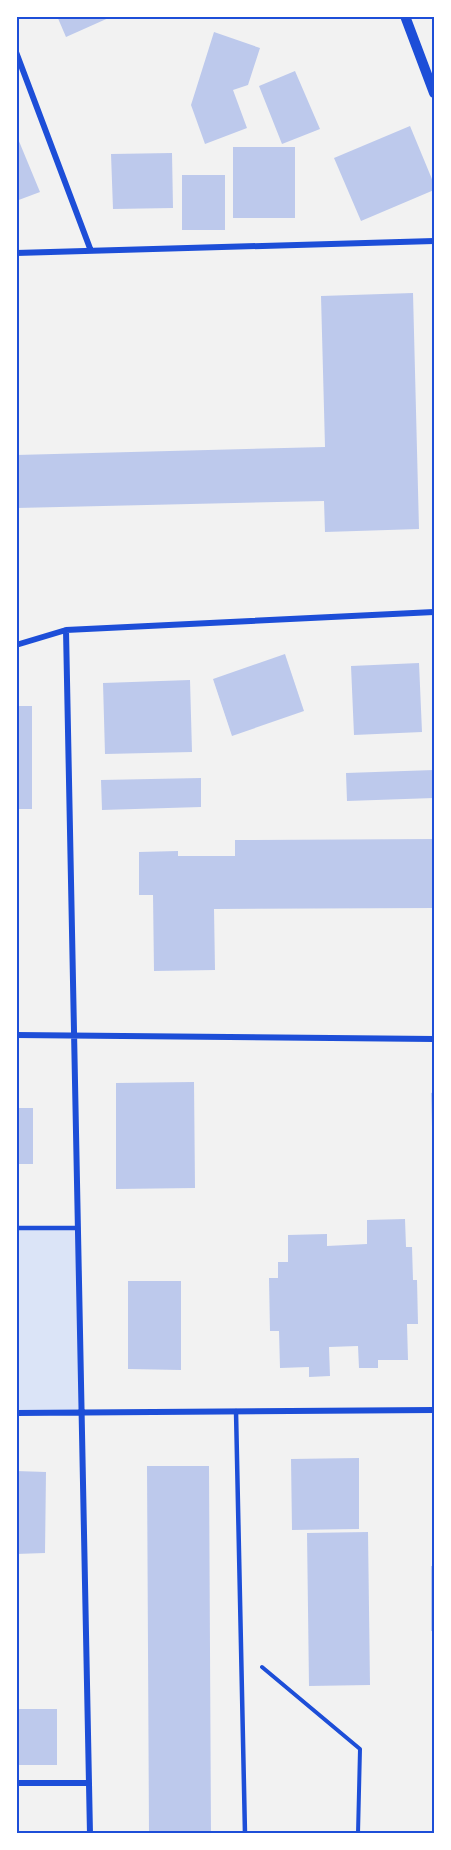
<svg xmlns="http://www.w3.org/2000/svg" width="451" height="1850" font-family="'Exo 2',sans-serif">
<rect width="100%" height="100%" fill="#f2f2f2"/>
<path fill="#dbe4f7" d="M 16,1228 L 78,1228 L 81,1413 L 17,1413 Z"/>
<path fill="#bdc9ec" d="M 57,16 L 113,16 L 66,37 Z
M 214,32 L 260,48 L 248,85 L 233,90 L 247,128 L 205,144 L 191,105 Z
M 295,71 L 320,129 L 282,144 L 259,86 Z
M 410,126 L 434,184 L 434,190 L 361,221 L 334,158 Z
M 16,134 L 40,192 L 16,201 Z
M 233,147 L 295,147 L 295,218 L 233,218 Z
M 172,153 L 173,208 L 113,209 L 111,154 Z
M 182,175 L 225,175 L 225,230 L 182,230 Z
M 413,293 L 419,529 L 325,532 L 324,501 L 16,508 L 16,455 L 325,447 L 321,296 Z
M 285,654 L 304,711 L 232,736 L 213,679 Z
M 419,663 L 422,732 L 354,735 L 351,666 Z
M 190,680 L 192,752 L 105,754 L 103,683 Z
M 16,706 L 32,706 L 32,809 L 16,809 Z
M 434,770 L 434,798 L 347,801 L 346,773 Z
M 201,778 L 201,807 L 102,810 L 101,780 Z
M 434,839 L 434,908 L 214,909 L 215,970 L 154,971 L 153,895 L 139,895 L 139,852 L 178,851 L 178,856 L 235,856 L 235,840 Z
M 194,1082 L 195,1188 L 116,1189 L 116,1083 Z
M 434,1092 L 434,1127 L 432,1127 L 431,1093 Z
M 16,1108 L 33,1108 L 33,1164 L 16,1164 Z
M 405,1219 L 406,1247 L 412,1247 L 413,1280 L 417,1280 L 418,1324 L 407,1324 L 408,1360 L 378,1360 L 378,1368 L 359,1368 L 358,1346 L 329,1347 L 330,1376 L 309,1377 L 309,1367 L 280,1368 L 279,1331 L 270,1331 L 269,1278 L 278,1278 L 278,1262 L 288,1262 L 288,1235 L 327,1234 L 327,1246 L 367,1244 L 367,1220 Z
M 128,1281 L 181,1281 L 181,1370 L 128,1369 Z
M 359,1458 L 359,1529 L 292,1530 L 291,1459 Z
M 147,1466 L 209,1466 L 211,1834 L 149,1834 Z
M 16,1471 L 46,1472 L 45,1553 L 16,1554 Z
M 368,1532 L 370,1685 L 309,1686 L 307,1533 Z
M 431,1566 L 434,1566 L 434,1631 L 431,1631 Z
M 16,1709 L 57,1709 L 57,1765 L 16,1765 Z"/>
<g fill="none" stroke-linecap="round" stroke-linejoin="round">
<path stroke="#1d4ed8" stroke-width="4" d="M 262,1667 L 360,1749 L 358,1834"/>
<path stroke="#1d4ed8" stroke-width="4.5" d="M 16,1228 L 78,1228
M 236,1411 L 245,1834"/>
<path stroke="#1d4ed8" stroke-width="6" d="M 16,52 L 91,251
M 16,253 L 434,241
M 66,630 L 90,1834
M 16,645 L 66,630 L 434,612
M 16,1035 L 434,1039
M 16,1413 L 434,1410
M 16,1783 L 89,1783"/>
<path stroke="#1d4ed8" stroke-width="10" d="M 405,16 L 434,93"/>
</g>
<rect width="451" height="1850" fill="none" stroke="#ffffff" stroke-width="36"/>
<rect x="18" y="18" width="415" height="1814" fill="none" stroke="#1d4ed8" stroke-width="2"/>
</svg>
